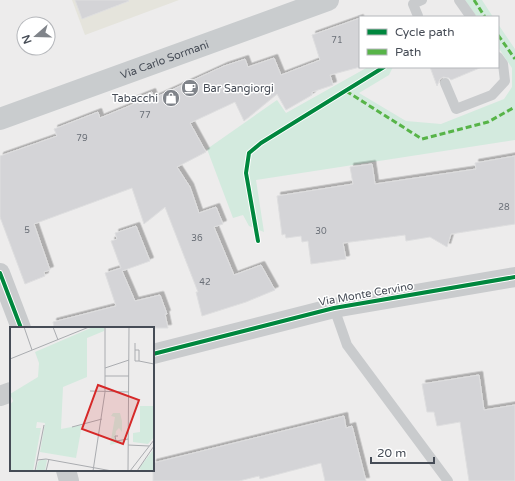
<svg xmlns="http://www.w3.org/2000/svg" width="515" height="481" font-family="'Varela Round',sans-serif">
<defs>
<filter id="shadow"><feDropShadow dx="3.5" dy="-3.5" stdDeviation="0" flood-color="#0004"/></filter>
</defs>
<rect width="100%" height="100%" fill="#edecec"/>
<path fill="#e5e4dc" d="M 72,0 L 179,0 L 85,35 Z"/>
<path fill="#d3eade" d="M 465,0 L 482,0 L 493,17 L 477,17 Z
M 498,24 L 515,49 L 515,140 L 256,180 L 264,232 L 249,226 L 243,215 L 233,218 L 207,149 L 277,100 L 286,113 L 368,67 L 393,67 L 389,75 L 359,93 L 406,121 L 441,124 L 504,99 L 512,87 L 512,68 L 498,47 Z"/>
<path fill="#d4d4d7" stroke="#dededf" filter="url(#shadow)" d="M 75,0 L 128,0 L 129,1 L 82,19 Z
M 360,18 L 360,67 L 330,75 L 333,85 L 312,92 L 312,95 L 286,110 L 277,94 L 244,121 L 235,102 L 190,123 L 206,152 L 177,167 L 190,187 L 199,213 L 216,207 L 223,224 L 214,227 L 234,275 L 261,265 L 275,290 L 246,302 L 202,316 L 196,292 L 198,292 L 165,207 L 144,224 L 132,188 L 34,224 L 50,270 L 44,272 L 45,276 L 25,284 L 0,217 L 0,156 L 57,136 L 54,129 L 98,112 L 100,118 L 134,104 L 132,100 L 152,92 L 154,98 L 224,66 L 245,59 L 248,67 L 274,58 L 281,75 L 320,60 L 312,35 Z
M 430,67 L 482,67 L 451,80 L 449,78 L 443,77 L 440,79 L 437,86 Z
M 515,156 L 515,224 L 451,234 L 447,247 L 430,237 L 406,241 L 405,235 L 343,243 L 346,259 L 311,264 L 308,241 L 302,242 L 301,236 L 286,238 L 285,234 L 282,235 L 277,196 L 353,184 L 350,167 L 372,164 L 375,184 L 476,169 L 475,163 Z
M 136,226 L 150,261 L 122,271 L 135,301 L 160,295 L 167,314 L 165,314 L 168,328 L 54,328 L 53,322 L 116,306 L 105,273 L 121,268 L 111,241 L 117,239 L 115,233 Z
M 479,375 L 484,410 L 515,405 L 515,481 L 469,481 L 460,422 L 437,426 L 434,412 L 427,412 L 422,384 Z
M 344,416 L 346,428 L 352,426 L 366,481 L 325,481 L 321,463 L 260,479 L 259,476 L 239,481 L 153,481 L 153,463 Z"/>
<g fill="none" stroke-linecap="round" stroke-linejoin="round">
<path stroke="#c9cbcd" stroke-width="10" d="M 459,0 L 471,17
M 418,16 L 413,4 L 422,0
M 445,83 L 456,109 L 492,95 L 505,81 L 503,64 L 498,57
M 334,308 L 347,345 L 448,481"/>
<path stroke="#c9cbcd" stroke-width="20" d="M 0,273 L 21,328
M 153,354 L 334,308 L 515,277
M 0,396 L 11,392
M 66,470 L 69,481"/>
<path stroke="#c9ccce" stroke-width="22" id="s1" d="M 0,119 L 328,0"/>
<path stroke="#57b448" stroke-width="3" stroke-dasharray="6 3" stroke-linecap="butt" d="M 474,0 L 485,17
M 498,35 L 515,59
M 346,91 L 422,139 L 488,122 L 515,107"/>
<defs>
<path id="cycleway" d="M 258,241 L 246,173 L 249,153 L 261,143 L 384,67
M 0,273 L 21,328
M 153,354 L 334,308 L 515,277"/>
</defs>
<use href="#cycleway" stroke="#fff" stroke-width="6"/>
<use href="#cycleway" stroke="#00873e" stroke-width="4"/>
</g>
<defs>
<symbol id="cafe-disc" viewBox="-11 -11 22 22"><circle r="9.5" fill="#80848a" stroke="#fff"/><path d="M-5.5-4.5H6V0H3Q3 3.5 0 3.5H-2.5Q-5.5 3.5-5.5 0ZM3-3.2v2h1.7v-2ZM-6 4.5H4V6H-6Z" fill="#fff"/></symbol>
<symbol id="shop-disc" viewBox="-11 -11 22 22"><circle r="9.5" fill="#80848a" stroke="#fff"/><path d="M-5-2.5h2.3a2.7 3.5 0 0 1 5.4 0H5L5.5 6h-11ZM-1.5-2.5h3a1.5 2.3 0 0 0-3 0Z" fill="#fff"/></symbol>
</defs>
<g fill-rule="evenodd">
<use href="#cafe-disc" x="180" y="78" width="20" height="20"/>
<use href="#shop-disc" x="161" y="88" width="20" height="20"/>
</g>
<g text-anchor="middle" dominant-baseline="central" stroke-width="3" stroke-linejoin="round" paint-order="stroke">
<g font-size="9" fill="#6b7078">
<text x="337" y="40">71</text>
<text x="145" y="115">77</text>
<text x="82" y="138">79</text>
<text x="504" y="207">28</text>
<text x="27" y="230">5</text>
<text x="321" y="231">30</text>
<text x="197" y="238">36</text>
<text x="205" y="282">42</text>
</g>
<g font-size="11" fill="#464c56" stroke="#fff">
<text stroke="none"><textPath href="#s1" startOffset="175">Via Carlo Sormani</textPath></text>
<text transform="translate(366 294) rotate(-10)">Via Monte Cervino</text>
</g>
<g font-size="11" fill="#464c56" stroke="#fff" text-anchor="start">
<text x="203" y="88">Bar Sangiorgi</text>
<text x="158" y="98" text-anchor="end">Tabacchi</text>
</g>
</g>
<g transform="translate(10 327)">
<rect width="144" height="144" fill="#edecec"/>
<path d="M 83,0 L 94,0 L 94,4 L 77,11 L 77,50 L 53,60 L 51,102 L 72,98 L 66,131 L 30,125 L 35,96 L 27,95 L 26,101 L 31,101 L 23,144 L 0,144 L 0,78 L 3,74 L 0,67 L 28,50 L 29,36 L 25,25 ZM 130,79 L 144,79 L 144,110 L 138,117 L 123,115 L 123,106 L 130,105 ZM 103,86 L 110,86 L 112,94 L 112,105 L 109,101 L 106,104 L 105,113 L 115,114 L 100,118 L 105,90 L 101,89 ZM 144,122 L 144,144 L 132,144 L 129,141 ZM 32,132 L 37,133 L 35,144 L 26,144 L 28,135 Z" fill="#d3eade"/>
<path fill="none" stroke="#aaacb0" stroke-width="1" d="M 14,0 L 22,23M 43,0 L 48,13M 125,16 L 125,34 L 129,34 L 129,23 L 125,23M 0,32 L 79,0M 129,34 L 144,37M 95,41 L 119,33M 95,49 L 119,49M 80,64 L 119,65M 62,100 L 92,92M 108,109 L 105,109 L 106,114 L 118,112M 118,118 L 139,119M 27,133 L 36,132 L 102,144M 25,144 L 34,98M 36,144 L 39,132M 83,144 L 95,65 L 95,0M 118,144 L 119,0M 120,144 L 144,113M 127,144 L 144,119"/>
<path fill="#d62828" fill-opacity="0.15" stroke="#d62828" stroke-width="2" d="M 88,58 L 129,73 L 113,117 L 72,102 Z"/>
<rect width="144" height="144" fill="none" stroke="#464c56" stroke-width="2"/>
</g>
<rect x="359" y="16" width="140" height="52" fill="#ffffff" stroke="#b5b7bb"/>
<rect x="367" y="29" width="20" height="6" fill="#00873e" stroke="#b5b7bb"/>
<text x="395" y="36" font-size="12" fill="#464c56">Cycle path</text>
<rect x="367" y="49" width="20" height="6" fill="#57b448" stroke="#b5b7bb"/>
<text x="395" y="56" font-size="12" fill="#464c56">Path</text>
<g transform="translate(36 36) rotate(250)"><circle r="19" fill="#ffffff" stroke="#b5b7bb"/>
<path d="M0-3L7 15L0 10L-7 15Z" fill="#80848a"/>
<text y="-6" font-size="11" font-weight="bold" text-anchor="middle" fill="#464c56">N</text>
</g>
<path d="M371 457v6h63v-6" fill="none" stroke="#464c56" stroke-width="2"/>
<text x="377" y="457" font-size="12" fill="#464c56" stroke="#ffffff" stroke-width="3" paint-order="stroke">20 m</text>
</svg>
